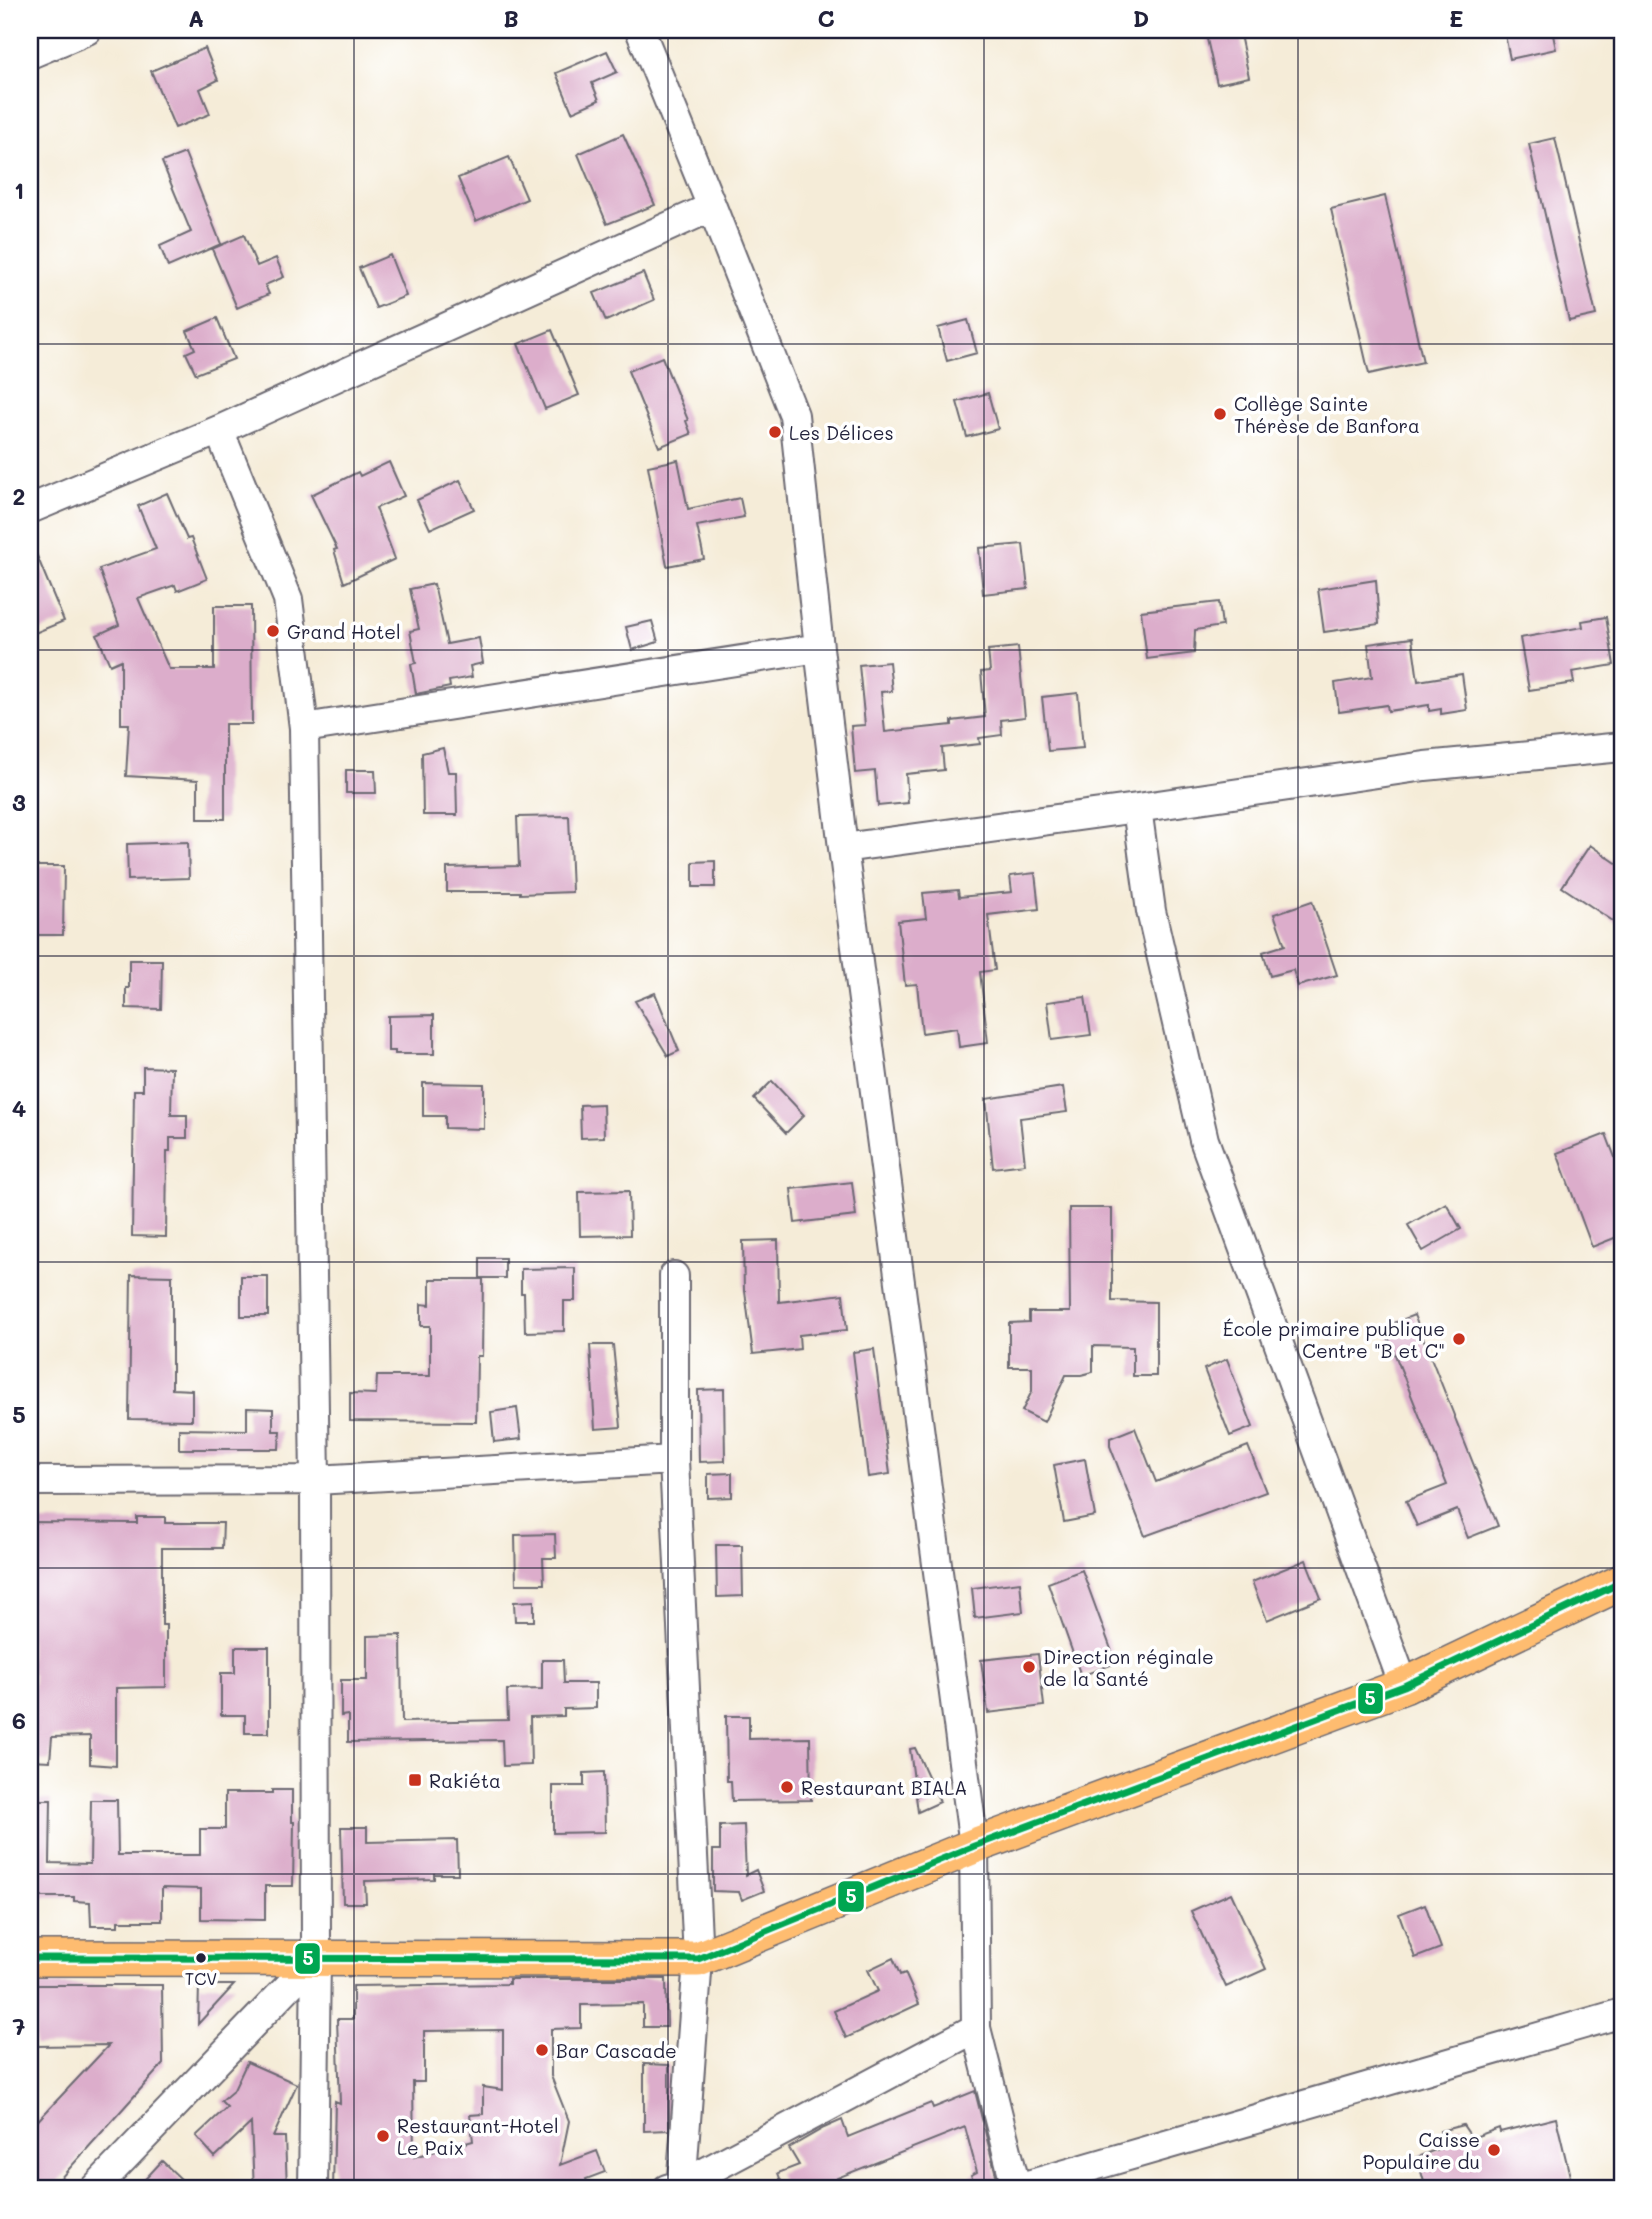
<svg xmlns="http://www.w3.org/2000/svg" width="1652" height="2219" font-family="Mali,sans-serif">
<rect width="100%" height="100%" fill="#fff"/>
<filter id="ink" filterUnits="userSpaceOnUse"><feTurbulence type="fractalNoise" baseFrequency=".0143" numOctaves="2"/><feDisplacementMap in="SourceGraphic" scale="14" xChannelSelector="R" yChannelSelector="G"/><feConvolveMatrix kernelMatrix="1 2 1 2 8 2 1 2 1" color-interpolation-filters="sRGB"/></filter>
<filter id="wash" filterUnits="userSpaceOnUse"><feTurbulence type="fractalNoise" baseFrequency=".00686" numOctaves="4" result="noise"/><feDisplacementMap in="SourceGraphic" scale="28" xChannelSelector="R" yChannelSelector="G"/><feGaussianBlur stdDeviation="1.57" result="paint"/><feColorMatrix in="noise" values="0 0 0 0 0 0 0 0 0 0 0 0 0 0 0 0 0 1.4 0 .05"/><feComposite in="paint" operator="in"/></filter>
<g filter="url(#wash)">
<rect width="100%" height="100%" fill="#f5ecd8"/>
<g id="blocks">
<path fill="#dcadcb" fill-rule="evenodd" d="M 1205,30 L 1239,30 L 1249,77 L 1217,84 Z
M 1504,30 L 1552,30 L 1556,49 L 1510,59 Z
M 205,48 L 218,80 L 200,89 L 210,114 L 175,128 L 151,71 Z
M 607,51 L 617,72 L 592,83 L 599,100 L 572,112 L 556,73 Z
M 623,134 L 655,205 L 607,224 L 578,154 Z
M 1555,138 L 1596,315 L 1569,321 L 1529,144 Z
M 185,153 L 221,244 L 168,267 L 160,246 L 191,232 L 162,162 Z
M 509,157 L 527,199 L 476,221 L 458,178 Z
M 1385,196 L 1423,362 L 1369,374 L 1331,209 Z
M 244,235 L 257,266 L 276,258 L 284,277 L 265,285 L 269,294 L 237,308 L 212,249 Z
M 390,255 L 406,296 L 376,308 L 359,268 Z
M 643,273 L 654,300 L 606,321 L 594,293 Z
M 217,318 L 234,359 L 196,374 L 186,353 L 195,349 L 187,331 Z
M 968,320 L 977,353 L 947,361 L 938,328 Z
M 552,330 L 579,395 L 545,409 L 518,344 Z
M 662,357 L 688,420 L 686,421 L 691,434 L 659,447 L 628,371 Z
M 988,393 L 998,429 L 967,437 L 957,402 Z
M 678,460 L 688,509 L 740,498 L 744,517 L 697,526 L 704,559 L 667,566 L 648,466 Z
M 389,462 L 404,496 L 376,508 L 395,559 L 344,583 L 334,550 L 337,549 L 311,495 L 358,472 L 360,476 Z
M 460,480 L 474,509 L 430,529 L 417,500 Z
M 167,493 L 187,539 L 191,538 L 207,579 L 177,591 L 175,585 L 138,598 L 169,669 L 214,669 L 214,606 L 251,606 L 252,724 L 225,724 L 225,819 L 198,819 L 198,780 L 126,776 L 129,724 L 121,724 L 121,660 L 110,665 L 97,635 L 119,625 L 99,569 L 156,549 L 138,506 Z
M 30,539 L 64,621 L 30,635 Z
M 1023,544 L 1028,589 L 983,594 L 979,548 Z
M 1376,580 L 1379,624 L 1324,632 L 1318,589 Z
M 434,584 L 447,644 L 479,638 L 483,663 L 470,666 L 472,677 L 449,681 L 450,687 L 416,694 L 411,664 L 416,663 L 410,631 L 419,629 L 410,589 Z
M 1219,602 L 1222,626 L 1195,630 L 1194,653 L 1147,659 L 1141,611 Z
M 1606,617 L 1614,665 L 1572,672 L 1574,683 L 1529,690 L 1520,638 L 1583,627 L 1582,621 Z
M 652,621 L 658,642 L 632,650 L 626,627 Z
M 1412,638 L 1418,681 L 1462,674 L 1467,710 L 1441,714 L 1441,709 L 1429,711 L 1429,705 L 1388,711 L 1387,705 L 1339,712 L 1335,683 L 1372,677 L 1368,644 Z
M 1018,647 L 1025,717 L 1001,720 L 1002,735 L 979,738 L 980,744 L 942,748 L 944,770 L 906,774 L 908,803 L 878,806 L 875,771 L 855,773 L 851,726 L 865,725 L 859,665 L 889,662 L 892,691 L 881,692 L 885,732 L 952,725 L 952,721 L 985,717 L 981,672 L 990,671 L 988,650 Z
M 1078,693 L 1083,748 L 1048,751 L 1042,697 Z
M 443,748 L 448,772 L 456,772 L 457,815 L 423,815 L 422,753 Z
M 346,770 L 375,770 L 376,793 L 346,793 Z
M 569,816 L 572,892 L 520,894 L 520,892 L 447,892 L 447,868 L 519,866 L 517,817 Z
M 188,842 L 189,878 L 128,880 L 127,844 Z
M 1590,845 L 1622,867 L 1622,927 L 1562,887 Z
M 715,861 L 715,887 L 693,887 L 693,862 Z
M 30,866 L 64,866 L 63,935 L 30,935 Z
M 1035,873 L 1039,909 L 988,915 L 995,970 L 980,972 L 988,1043 L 959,1047 L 957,1028 L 922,1033 L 917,984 L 905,985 L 898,921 L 926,918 L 923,893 L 958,890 L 959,897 L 1012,892 L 1010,876 Z
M 1312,901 L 1337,975 L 1298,986 L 1293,970 L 1270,976 L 1263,952 L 1285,945 L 1274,914 Z
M 129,960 L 162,960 L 161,1009 L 126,1008 L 126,988 L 129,988 Z
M 655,993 L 679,1051 L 668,1056 L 635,1001 Z
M 1085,997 L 1091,1035 L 1052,1040 L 1047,1002 Z
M 434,1015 L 434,1054 L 395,1054 L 395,1051 L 388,1051 L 388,1016 Z
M 143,1067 L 172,1068 L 171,1115 L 187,1115 L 187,1138 L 170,1138 L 170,1151 L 167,1151 L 166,1237 L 132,1236 L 134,1090 L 143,1090 Z
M 772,1081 L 804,1115 L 786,1133 L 754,1099 Z
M 423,1083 L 484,1084 L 484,1129 L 445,1128 L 445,1116 L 423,1116 Z
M 1063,1087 L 1067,1112 L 1020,1118 L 1025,1164 L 993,1168 L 986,1099 Z
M 603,1104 L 604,1137 L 581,1138 L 580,1105 Z
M 1606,1134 L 1622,1176 L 1622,1235 L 1592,1247 L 1557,1153 Z
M 852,1182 L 856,1216 L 795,1223 L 791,1189 Z
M 629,1191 L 630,1235 L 580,1236 L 579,1192 Z
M 1446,1203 L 1461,1229 L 1423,1251 L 1408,1225 Z
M 1069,1208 L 1112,1208 L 1112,1301 L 1156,1302 L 1156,1376 L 1133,1376 L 1133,1347 L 1093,1346 L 1093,1372 L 1081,1375 L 1066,1375 L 1044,1422 L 1022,1411 L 1032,1391 L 1032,1367 L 1009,1367 L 1009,1323 L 1029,1322 L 1029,1312 L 1070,1312 Z
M 778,1240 L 779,1302 L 843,1294 L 847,1330 L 799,1335 L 800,1349 L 753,1354 L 745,1291 L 744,1291 L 743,1241 Z
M 480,1258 L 505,1258 L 505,1278 L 480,1278 Z
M 575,1268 L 575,1301 L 564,1301 L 564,1331 L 525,1332 L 524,1293 L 521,1293 L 521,1269 Z
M 131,1275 L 172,1276 L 172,1389 L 192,1390 L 192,1420 L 129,1419 Z
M 241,1276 L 268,1276 L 268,1316 L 241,1316 Z
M 430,1279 L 483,1279 L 482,1356 L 477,1356 L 476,1422 L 350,1421 L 350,1393 L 376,1394 L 377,1376 L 430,1376 L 430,1326 L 421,1326 L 421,1304 L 430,1305 Z
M 1414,1315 L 1498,1526 L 1468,1538 L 1457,1510 L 1417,1526 L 1406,1501 L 1447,1485 L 1384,1327 Z
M 590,1345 L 613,1345 L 621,1427 L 595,1429 Z
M 874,1349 L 890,1474 L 868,1477 L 853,1352 Z
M 1227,1359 L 1253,1427 L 1230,1436 L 1204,1369 Z
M 724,1389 L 725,1461 L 699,1462 L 698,1390 Z
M 247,1408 L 273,1409 L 273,1431 L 280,1431 L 279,1449 L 179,1449 L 179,1429 L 247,1430 Z
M 517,1408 L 521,1439 L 494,1442 L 491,1412 Z
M 1135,1428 L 1156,1482 L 1248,1446 L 1266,1492 L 1145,1536 L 1110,1446 L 1110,1438 Z
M 1085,1459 L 1095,1516 L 1064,1522 L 1054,1465 Z
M 732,1473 L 732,1497 L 708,1498 L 708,1474 Z
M 137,1517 L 165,1517 L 165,1523 L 223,1523 L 222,1548 L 162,1548 L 162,1625 L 166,1625 L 166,1687 L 116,1688 L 116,1766 L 90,1764 L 90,1736 L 52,1737 L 50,1761 L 30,1760 L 34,1674 L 32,1674 L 32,1668 L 30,1668 L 30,1522 L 137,1523 Z
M 555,1534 L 556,1558 L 543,1558 L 544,1584 L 516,1584 L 515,1535 Z
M 716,1545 L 742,1545 L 743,1596 L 717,1597 Z
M 1306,1560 L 1321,1598 L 1267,1620 L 1252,1582 Z
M 1082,1570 L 1116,1663 L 1081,1676 L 1048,1583 Z
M 1020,1582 L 1023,1612 L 975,1618 L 972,1588 Z
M 534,1601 L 534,1621 L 515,1621 L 514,1602 Z
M 401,1635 L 402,1722 L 508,1720 L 507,1690 L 542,1689 L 542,1660 L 563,1660 L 564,1683 L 596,1683 L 596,1708 L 564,1709 L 564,1716 L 530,1717 L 531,1765 L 503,1766 L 502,1740 L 348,1742 L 348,1715 L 341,1716 L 341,1680 L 367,1680 L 367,1636 Z
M 235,1647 L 269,1647 L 269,1733 L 245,1733 L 245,1715 L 221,1715 L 221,1673 L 235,1673 Z
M 1038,1654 L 1044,1706 L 988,1713 L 981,1660 Z
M 726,1716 L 749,1716 L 749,1739 L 810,1738 L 811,1800 L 732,1801 L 731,1781 L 727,1781 Z
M 915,1748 L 940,1802 L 918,1812 L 910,1749 Z
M 604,1772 L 605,1832 L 553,1833 L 553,1786 L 584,1786 L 584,1773 Z
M 272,1790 L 292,1790 L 292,1822 L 294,1822 L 293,1886 L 265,1886 L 265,1920 L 201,1919 L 201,1889 L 162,1888 L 162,1921 L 118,1921 L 118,1926 L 91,1926 L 90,1902 L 74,1901 L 74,1897 L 30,1897 L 30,1800 L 51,1800 L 50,1863 L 90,1864 L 91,1800 L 117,1800 L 118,1855 L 200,1855 L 200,1829 L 225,1829 L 225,1793 L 272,1793 Z
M 744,1825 L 746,1875 L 756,1870 L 764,1891 L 742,1900 L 739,1892 L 713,1891 L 713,1850 L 720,1850 L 720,1826 Z
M 341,1827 L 367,1827 L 367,1842 L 457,1840 L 458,1874 L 434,1874 L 434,1879 L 365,1881 L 366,1903 L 343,1903 Z
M 1231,1893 L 1266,1969 L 1226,1987 L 1191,1911 Z
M 1425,1904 L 1441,1948 L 1415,1958 L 1399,1914 Z
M 893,1958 L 900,1975 L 905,1973 L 919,2004 L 846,2038 L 834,2011 L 878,1991 L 868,1970 Z
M 509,1979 L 666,1979 L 667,2027 L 643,2027 L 643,2004 L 581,2005 L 581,2028 L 551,2029 L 551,2076 L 569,2121 L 560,2165 L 597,2151 L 605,2172 L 586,2179 L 590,2189 L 333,2189 L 335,2101 L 340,2103 L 337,2019 L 353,2019 L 353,1986 L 509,1984 ZM 503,2030 L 503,2090 L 483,2087 L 483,2114 L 470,2115 L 473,2141 L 414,2157 L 413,2082 L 424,2082 L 424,2031 Z
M 36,1985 L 162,1985 L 163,2064 L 51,2189 L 30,2189 L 30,2129 L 109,2045 L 35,2046 Z
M 199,1985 L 234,1985 L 198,2024 Z
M 247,2062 L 297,2084 L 273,2137 L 285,2137 L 287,2189 L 254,2189 L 251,2123 L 215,2157 L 196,2136 L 227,2107 L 221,2101 L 234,2090 Z
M 644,2064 L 669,2065 L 669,2130 L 644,2131 Z
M 975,2091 L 997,2179 L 989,2189 L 976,2189 L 971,2175 L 977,2172 L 965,2127 L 837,2178 L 840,2189 L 784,2189 L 778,2173 L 799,2165 L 789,2148 L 824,2128 L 842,2120 L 848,2137 L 931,2103 L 933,2108 Z
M 1556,2118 L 1573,2189 L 1426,2189 L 1417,2157 L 1443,2147 L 1440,2131 L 1463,2125 L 1472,2138 L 1499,2128 L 1500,2132 Z
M 162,2161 L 181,2179 L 172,2189 L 136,2189 Z"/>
</g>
</g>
<g filter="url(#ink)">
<use href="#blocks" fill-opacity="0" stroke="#6c6972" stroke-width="2"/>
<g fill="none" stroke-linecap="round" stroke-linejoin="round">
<defs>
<path id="minor" d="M 640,30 L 712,207 L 794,415 L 819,648 L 843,848 L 974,1846 L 976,2028 L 1016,2187
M 30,54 L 87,30
M 219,430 L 288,599 L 304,728 L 315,1480 L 316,1958 L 313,2189
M 30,509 L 219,430 L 712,207
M 304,728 L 819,648
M 1137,808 L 1151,911 L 1204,1140 L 1404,1686
M 843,848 L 1137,808 L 1425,766 L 1622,747
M 674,1276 L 674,1460 L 698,1959 L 681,2189
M 30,1481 L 315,1480 L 674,1460
M 94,2189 L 316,1958
M 667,2189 L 681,2185 L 976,2028
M 1014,2189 L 1622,2013"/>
<path id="major" d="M 30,1958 L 698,1959 L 974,1846 L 1404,1686 L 1622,1582"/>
</defs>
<use href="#minor" stroke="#6c6972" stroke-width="32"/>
<use href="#major" stroke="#6c6972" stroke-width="38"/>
<use href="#minor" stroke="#fff" stroke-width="28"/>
<use href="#major" stroke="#febc70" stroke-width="35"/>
<defs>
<path id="bus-1" d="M 30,1958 L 698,1959 L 974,1846 L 1404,1686 L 1622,1582"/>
</defs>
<use href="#bus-1" stroke="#fff" stroke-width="12"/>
<use href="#bus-1" stroke="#00a651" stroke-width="7"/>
</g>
</g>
<path fill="none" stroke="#22223b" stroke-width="2" stroke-opacity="0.55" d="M 354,30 L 354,2189M 668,30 L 668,2189M 984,30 L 984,2189M 1298,30 L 1298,2189M 30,344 L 1622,344M 30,650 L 1622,650M 30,956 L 1622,956M 30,1262 L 1622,1262M 30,1568 L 1622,1568M 30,1874 L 1622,1874"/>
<g fill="#c8321e" stroke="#fff" stroke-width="2.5">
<circle cx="1220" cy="414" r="7"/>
<circle cx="775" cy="432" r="7"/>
<circle cx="273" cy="631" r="7"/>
<circle cx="1459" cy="1339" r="7"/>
<circle cx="1029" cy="1667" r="7"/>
<rect x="408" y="1773" width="14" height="14" rx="3.5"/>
<circle cx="787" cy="1787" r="7"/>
<circle cx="542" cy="2050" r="7"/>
<circle cx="383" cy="2136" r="7"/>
<circle cx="1494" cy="2150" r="7"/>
</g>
<circle fill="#22223b" stroke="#fff" stroke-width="2.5" cx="201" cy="1958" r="6"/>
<g text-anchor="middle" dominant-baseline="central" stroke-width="7" stroke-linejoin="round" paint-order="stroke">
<g font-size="17" fill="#22223b" stroke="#fff">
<text x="201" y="1978">TCV</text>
</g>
<g font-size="19" fill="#22223b" stroke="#fff" text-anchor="start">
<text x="1234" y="403">Collège Sainte<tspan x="1234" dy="22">Thérèse de Banfora</tspan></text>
<text x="789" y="432">Les Délices</text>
<text x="287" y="631">Grand Hotel</text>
<text x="1445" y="1328" text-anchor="end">École primaire publique<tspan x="1445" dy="22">Centre "B et C"</tspan></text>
<text x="1043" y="1656">Direction réginale<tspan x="1043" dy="22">de la Santé</tspan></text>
<text x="429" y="1780">Rakiéta</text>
<text x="801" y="1787">Restaurant BIALA</text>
<text x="556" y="2050">Bar Cascade</text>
<text x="397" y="2125">Restaurant-Hotel<tspan x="397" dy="22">Le Paix</tspan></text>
<text x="1480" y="2139" text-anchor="end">Caisse<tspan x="1480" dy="22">Populaire du</tspan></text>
</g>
</g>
<g stroke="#fff" stroke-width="2.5">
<rect x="1357" y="1682" width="27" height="33" rx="7" fill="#00a651"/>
<rect x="837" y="1880" width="28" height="33" rx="7" fill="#00a651"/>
<rect x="294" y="1942" width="27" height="33" rx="7" fill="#00a651"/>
</g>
<g font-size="19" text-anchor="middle" font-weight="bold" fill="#fff">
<text x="1370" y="1705">5</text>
<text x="851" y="1903">5</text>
<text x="308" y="1965">5</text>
</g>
<rect width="1652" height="2219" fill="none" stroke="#fff" stroke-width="77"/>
<rect x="38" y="38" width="1576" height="2142" fill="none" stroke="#22223b" stroke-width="2.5"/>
<g font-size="23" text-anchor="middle" font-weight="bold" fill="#22223b">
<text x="196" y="27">A</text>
<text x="511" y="27">B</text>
<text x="826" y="27">C</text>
<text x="1141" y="27">D</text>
<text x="1456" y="27">E</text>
<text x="19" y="199">1</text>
<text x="19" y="505">2</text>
<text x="19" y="811">3</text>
<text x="19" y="1117">4</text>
<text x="19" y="1423">5</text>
<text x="19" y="1729">6</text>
<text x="19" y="2035">7</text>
</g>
</svg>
